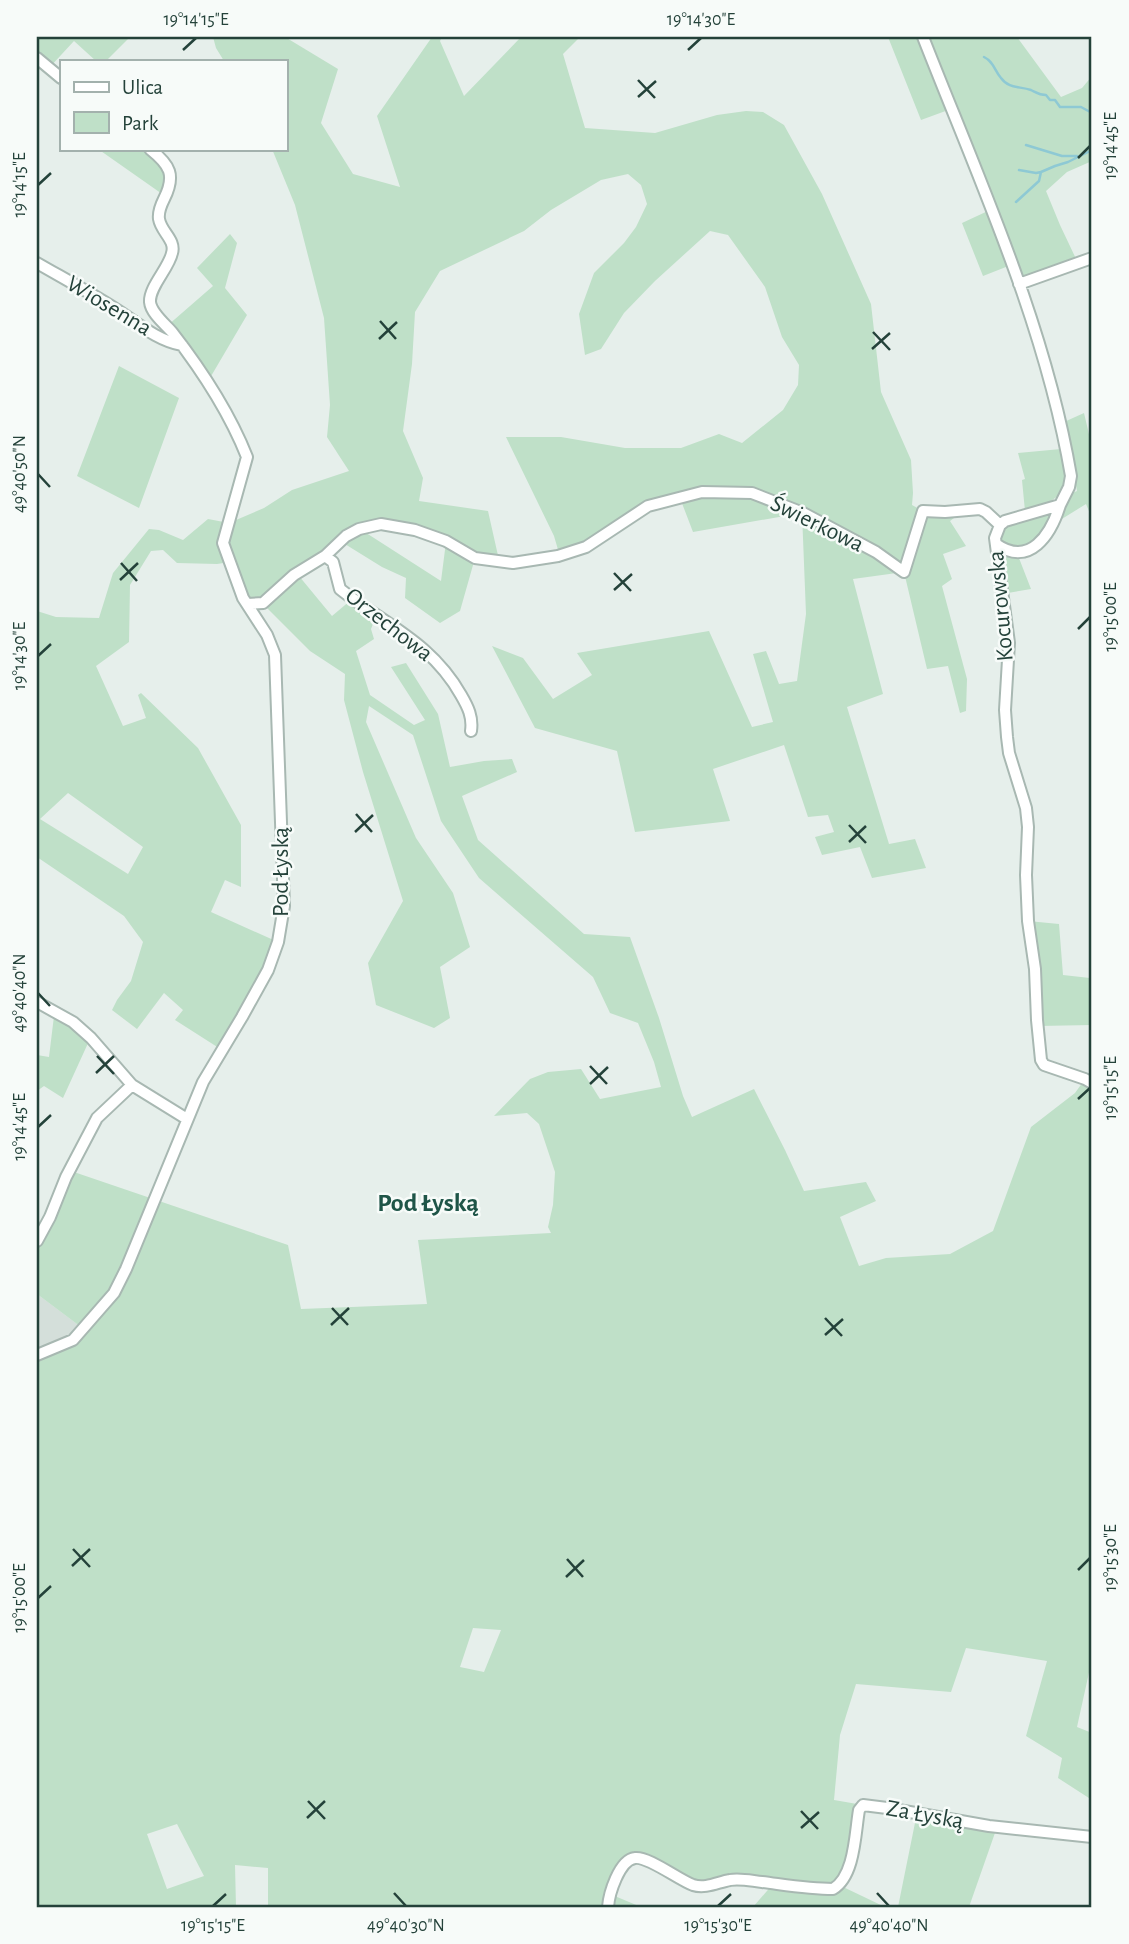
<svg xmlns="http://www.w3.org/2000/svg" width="1129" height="1944" font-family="'Alegreya Sans',sans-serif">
<rect width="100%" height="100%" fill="#e6efeb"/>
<path fill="#d4dfda" d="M 37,1294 L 81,1327 L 68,1339 L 37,1353 Z"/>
<path fill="#bfe0c8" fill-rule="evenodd" d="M 37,37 L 130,37 L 106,61 L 96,61 L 74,41 L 49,68 L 37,58 Z
M 213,37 L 285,37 L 338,69 L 321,123 L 353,174 L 400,187 L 377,116 L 432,37 L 442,37 L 440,41 L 464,96 L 521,37 L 580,37 L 563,54 L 585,128 L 655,133 L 717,115 L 746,111 L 763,112 L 784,125 L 822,194 L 871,304 L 881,392 L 911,460 L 913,493 L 912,505 L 923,511 L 966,509 L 950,521 L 966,546 L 943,554 L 952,579 L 942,586 L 967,679 L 966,711 L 960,713 L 948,666 L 927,669 L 904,572 L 853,579 L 883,694 L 847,707 L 889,844 L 915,839 L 926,868 L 872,878 L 860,847 L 822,855 L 815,837 L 834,832 L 828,815 L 808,817 L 784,745 L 713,769 L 730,821 L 635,832 L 617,751 L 535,728 L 492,646 L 523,658 L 553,699 L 592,675 L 577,653 L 709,631 L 752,727 L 773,722 L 753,654 L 766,651 L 779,684 L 797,681 L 806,614 L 802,513 L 693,532 L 680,498 L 648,506 L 612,531 L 559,553 L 554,536 L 506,437 L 561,437 L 625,448 L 681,448 L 719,434 L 742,443 L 783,410 L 798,385 L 799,365 L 782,337 L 765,287 L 728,235 L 710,231 L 655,281 L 624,313 L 601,349 L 585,355 L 579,314 L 594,273 L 624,243 L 636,227 L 647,204 L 641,185 L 628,174 L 601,180 L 551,210 L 524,231 L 440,271 L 415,312 L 412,364 L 403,431 L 423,478 L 419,501 L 488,511 L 499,560 L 475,558 L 460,611 L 440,623 L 405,598 L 406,578 L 382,567 L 340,541 L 299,576 L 332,616 L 351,600 L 376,616 L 371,629 L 374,639 L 356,651 L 370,695 L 414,725 L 425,720 L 391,667 L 406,663 L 438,714 L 450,767 L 484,761 L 512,759 L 517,772 L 462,796 L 478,840 L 584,934 L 630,937 L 659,1018 L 683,1096 L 692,1117 L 754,1089 L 785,1150 L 804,1191 L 866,1182 L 876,1201 L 840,1217 L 859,1266 L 886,1258 L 950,1254 L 993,1231 L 1031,1127 L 1075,1093 L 1085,1079 L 1092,1083 L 1092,1668 L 1090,1668 L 1077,1727 L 1092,1733 L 1092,1800 L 1058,1778 L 1062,1758 L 1026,1736 L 1047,1661 L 966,1648 L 951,1692 L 856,1684 L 840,1735 L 834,1800 L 863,1805 L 839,1885 L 885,1907 L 753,1907 L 773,1884 L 733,1879 L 704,1886 L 637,1857 L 630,1860 L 610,1894 L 641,1907 L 268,1907 L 268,1868 L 235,1865 L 236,1907 L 37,1907 L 37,1355 L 72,1340 L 81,1327 L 37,1294 L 37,1241 L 71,1171 L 288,1245 L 301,1309 L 427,1304 L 418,1240 L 551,1233 L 548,1227 L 553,1205 L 555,1172 L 539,1124 L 527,1113 L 494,1116 L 530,1079 L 548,1072 L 581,1069 L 600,1099 L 661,1087 L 654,1062 L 638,1023 L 610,1013 L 593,977 L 479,878 L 441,821 L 413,735 L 369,706 L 366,722 L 416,838 L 453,893 L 470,947 L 440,967 L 450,1018 L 434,1028 L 376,1005 L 368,963 L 403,901 L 363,772 L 344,700 L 345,674 L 310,651 L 263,604 L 248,604 L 230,562 L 217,564 L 177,563 L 163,550 L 151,551 L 130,585 L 129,642 L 96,666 L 123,726 L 146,718 L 138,695 L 141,693 L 198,748 L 241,825 L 241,887 L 225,880 L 211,912 L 278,942 L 222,1050 L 175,1020 L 183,1010 L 164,993 L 137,1029 L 112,1010 L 117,1000 L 131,981 L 143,942 L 124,916 L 37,857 L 37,611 L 56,617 L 99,618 L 113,573 L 149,529 L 159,530 L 183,540 L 208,519 L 229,523 L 264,508 L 292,490 L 349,471 L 327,437 L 330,405 L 324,318 L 295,205 L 272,149 L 285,149 L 285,61 L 224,61 L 216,48 ZM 381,524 L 446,542 L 441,581 L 360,529 ZM 68,793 L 143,847 L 128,874 L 40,819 ZM 473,1628 L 501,1630 L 484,1672 L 460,1667 ZM 177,1824 L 204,1876 L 167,1889 L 147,1834 Z
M 888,37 L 1017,37 L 1061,97 L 1082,88 L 1092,76 L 1092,161 L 1067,172 L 1046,191 L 1060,225 L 1078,263 L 1019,284 L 1011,265 L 983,276 L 962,223 L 990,210 L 951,109 L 921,120 Z
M 98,149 L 150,149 L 167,164 L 165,196 Z
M 230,234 L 237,243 L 225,288 L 247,315 L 207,383 L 167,326 L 213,286 L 197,268 Z
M 119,366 L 179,398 L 139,508 L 77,476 Z
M 1084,413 L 1092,447 L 1092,515 L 1091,516 L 1086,504 L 1057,522 L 1070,494 L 1077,491 L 1064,422 Z
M 1061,449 C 1062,458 1066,469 1066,478 C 1065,500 1042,505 1025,511 L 1022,480 L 1025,479 L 1018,453 Z
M 1053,510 C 1048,525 1037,548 1018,548 C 1013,548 1006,544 1002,543 L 1002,533 L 1008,525 Z
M 996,544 L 1017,553 L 1031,589 L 1002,594 Z
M 1028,921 L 1059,924 L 1063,975 L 1090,978 L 1092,970 L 1092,1025 L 1038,1026 Z
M 54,1016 L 75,1028 L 89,1041 L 63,1098 L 44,1086 L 37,1091 L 37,1055 L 49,1057 Z
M 917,1813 L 996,1830 L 969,1907 L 898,1907 Z"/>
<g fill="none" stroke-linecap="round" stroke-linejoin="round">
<path stroke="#8ec9d4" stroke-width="2.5" d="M 984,57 C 994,62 994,70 1001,78 C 1009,89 1019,86 1031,90 C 1037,93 1039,95 1046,95 L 1050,100 L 1055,100 L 1060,107 L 1081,107 L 1092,113
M 1026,145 L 1062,156 L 1077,156
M 1019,170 L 1036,173 L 1041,172
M 1016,202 L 1039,181 L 1041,172 L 1055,166 L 1068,162 L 1092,150"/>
<defs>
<path id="minor" d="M 923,37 C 979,180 1045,323 1071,476 L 1069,487 L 1060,505 L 1005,521 L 1000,525 L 995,538 L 1009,643 L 1005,710 L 1007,737 L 1009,753 L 1026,808 L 1028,827 L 1026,875 L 1028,921 L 1035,969 L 1037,1020 L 1041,1060 L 1044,1065 L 1085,1079 L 1092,1083
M 37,58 L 61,78
M 37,263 C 63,278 89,292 114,308 C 135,321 157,341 182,345
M 1019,284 L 1092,258
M 996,544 C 1030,568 1051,534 1060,505
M 325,556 L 333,562 L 340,589 C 385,625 431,642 461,695 C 468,707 473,717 471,731
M 248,604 L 263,603 L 294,575 L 325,556 L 346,536 L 359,529 L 381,524 L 415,530 L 446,541 L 475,558 L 513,563 L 558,556 L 586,547 L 648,506 L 702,492 L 752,493 L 803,513 L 876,552 L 904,572 L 923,511 L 945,512 L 980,509 L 986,512 L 1000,525
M 37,1002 L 73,1022 L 91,1038 L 132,1085 L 187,1119
M 37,1241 L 50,1217 L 66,1177 L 97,1118 L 132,1085
M 37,1355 L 73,1340 L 114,1293 L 126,1269 L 203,1082 L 242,1017 L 268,970 L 278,942 L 284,906 L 275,655 L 267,635 L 243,598 L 223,543 L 247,457 C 230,414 200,368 172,332 C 165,324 151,313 150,302 C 149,287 169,268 172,253 C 176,240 161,232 159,219 C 158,212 161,205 164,199 C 176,175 170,165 150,149
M 608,1907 C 609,1894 619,1860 635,1858 C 648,1856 679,1880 693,1885 C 706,1889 718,1882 730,1880 C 740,1878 752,1881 762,1882 C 786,1885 809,1889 833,1889 C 855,1876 855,1833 859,1810 L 863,1805 L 887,1808 L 989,1826 L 1092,1837"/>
</defs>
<use href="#minor" stroke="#a8b8b2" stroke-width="14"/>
<use href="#minor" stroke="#fff" stroke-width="10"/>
</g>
<path fill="none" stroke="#24423a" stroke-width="2.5" d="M 183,50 L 196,38M 688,50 L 701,38M 638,80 L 655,98M 638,97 L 656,81M 1078,158 L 1090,146M 38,185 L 51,173M 380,321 L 396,339M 873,332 L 890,350M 379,339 L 397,322M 872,349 L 890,333M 38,474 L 50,487M 121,563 L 137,581M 614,573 L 631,591M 120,580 L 138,563M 614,590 L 632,574M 1078,629 L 1090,617M 38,656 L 51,644M 356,814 L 372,832M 849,825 L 866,843M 355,832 L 373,815M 849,842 L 866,826M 38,993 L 50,1006M 97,1056 L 114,1074M 590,1066 L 607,1084M 96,1073 L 114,1056M 590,1084 L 608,1067M 1078,1099 L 1090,1088M 38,1127 L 51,1115M 332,1308 L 348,1325M 825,1318 L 842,1336M 331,1325 L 349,1308M 825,1335 L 843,1319M 73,1549 L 90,1567M 567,1559 L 583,1577M 72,1566 L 90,1549M 1078,1570 L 1090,1558M 566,1577 L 584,1560M 38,1598 L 51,1586M 308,1801 L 325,1819M 801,1811 L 818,1829M 307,1818 L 325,1801M 801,1828 L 819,1812M 394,1893 L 406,1906M 877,1893 L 889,1906M 213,1906 L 226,1894M 718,1906 L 731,1894"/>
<g text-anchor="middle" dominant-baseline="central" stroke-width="5" stroke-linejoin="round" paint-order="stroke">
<g font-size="24" fill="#24423a" stroke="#f7fbf9">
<text transform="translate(109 306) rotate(31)">Wiosenna</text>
<text transform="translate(817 524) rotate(26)">Świerkowa</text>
<text transform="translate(1001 606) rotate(-95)">Kocurowska</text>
<text transform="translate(389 625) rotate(38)">Orzechowa</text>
<text transform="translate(281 872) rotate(-90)">Pod Łyską</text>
<text transform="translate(925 1815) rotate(10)">Za Łyską</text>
</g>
<g font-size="26" font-weight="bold" fill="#1f5548" stroke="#f7fbf9">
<text x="428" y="1203">Pod Łyską</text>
</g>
</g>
<rect width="1129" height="1944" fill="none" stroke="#f7fbf9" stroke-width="77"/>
<rect x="60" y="60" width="228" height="91" fill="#f7fbf9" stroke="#a3b1ad" stroke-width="2"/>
<rect x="74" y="82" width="35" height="10" fill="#ffffff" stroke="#a3b1ad" stroke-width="2"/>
<text x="122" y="94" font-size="21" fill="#24423a">Ulica</text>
<rect x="74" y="112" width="35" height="21" fill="#bfe0c8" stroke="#a3b1ad" stroke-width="2"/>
<text x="122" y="130" font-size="21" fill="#24423a">Park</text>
<rect x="38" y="38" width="1052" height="1868" fill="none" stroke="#24423a" stroke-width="2.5"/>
<g font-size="18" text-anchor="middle" fill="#24423a">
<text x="196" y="25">19°14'15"E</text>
<text x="701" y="25">19°14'30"E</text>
<text transform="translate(1110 146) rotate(-90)" y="6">19°14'45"E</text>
<text transform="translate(19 185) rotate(-90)" y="6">19°14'15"E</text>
<text transform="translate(19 474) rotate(-90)" y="6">49°40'50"N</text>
<text transform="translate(1110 617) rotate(-90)" y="6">19°15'00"E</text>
<text transform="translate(19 656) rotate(-90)" y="6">19°14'30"E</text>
<text transform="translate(19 993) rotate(-90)" y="6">49°40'40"N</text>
<text transform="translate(1110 1088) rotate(-90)" y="6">19°15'15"E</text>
<text transform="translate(19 1127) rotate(-90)" y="6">19°14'45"E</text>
<text transform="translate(1110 1558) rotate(-90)" y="6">19°15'30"E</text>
<text transform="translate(19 1598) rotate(-90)" y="6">19°15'00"E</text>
<text x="213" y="1931">19°15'15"E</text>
<text x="406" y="1931">49°40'30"N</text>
<text x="718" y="1931">19°15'30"E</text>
<text x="889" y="1931">49°40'40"N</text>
</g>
</svg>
